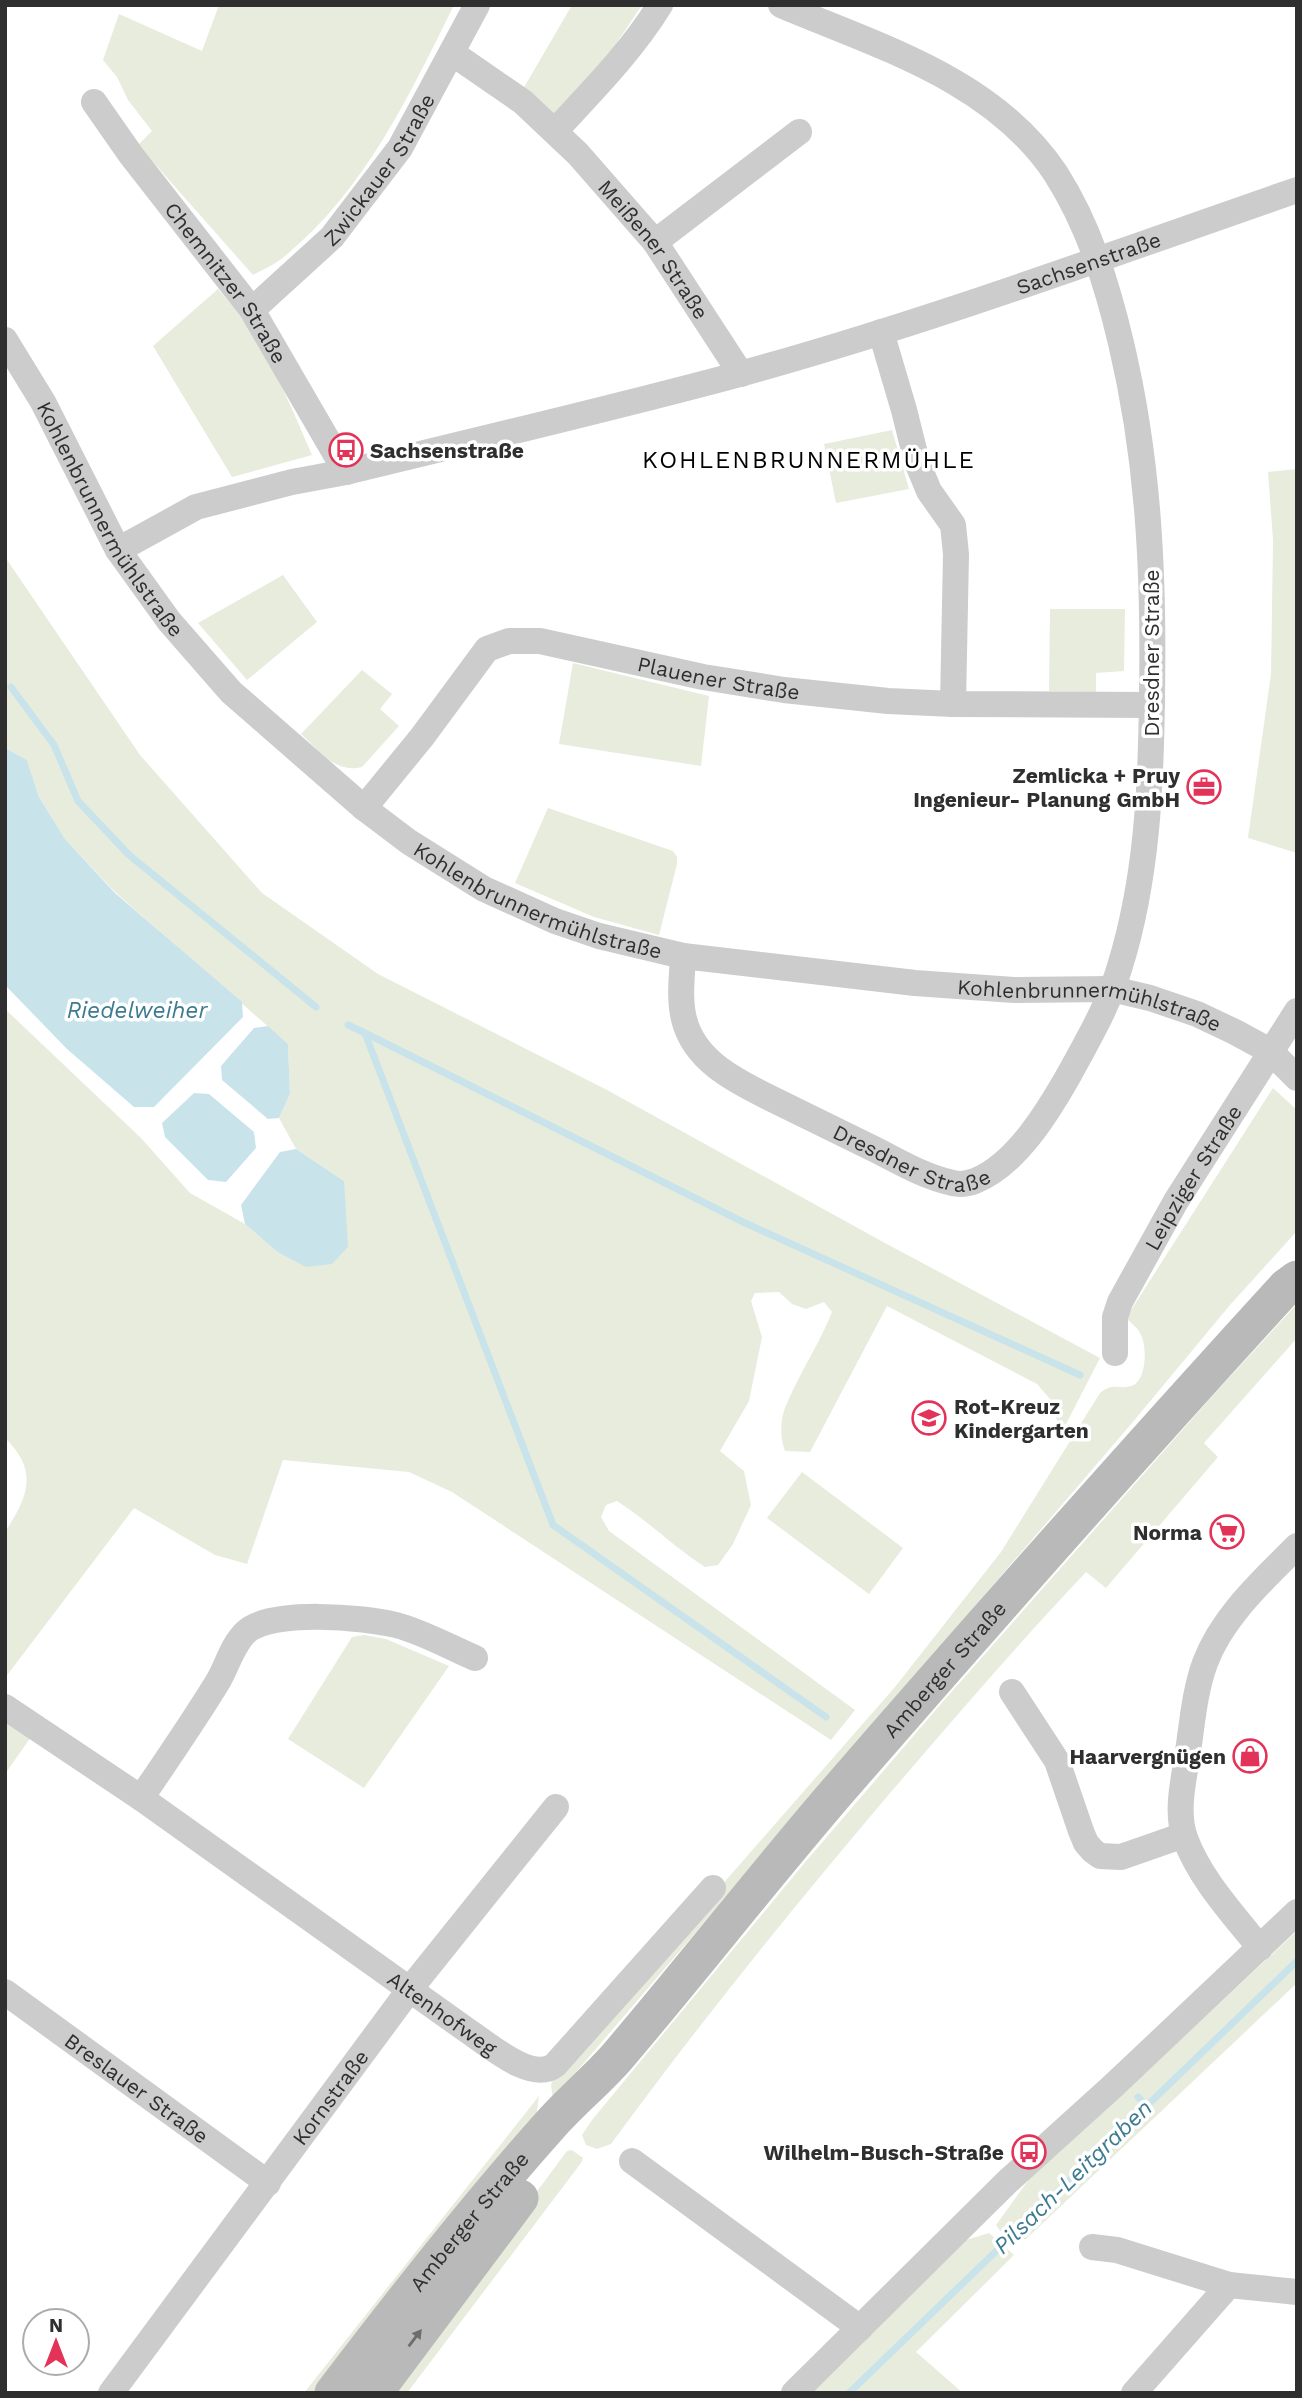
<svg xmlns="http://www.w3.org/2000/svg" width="1302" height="2398" font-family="'Work Sans',sans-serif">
<rect width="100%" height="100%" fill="#fff"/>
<path fill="#e7ecdd" d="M 219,5 L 454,5 C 409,96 365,190 285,256 C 276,264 264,269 253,275 L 138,145 L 152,131 L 128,100 L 117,77 L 103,60 L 119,14 L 202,51 Z
M 572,5 L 642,5 L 610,53 L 558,117 L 523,89 Z
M 218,289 C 264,341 285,392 312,455 L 232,477 L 153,346 Z
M 892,430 L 909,489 L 836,503 L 824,444 Z
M 1297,469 L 1297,853 L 1248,838 L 1271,674 L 1273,540 L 1268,472 Z
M 5,557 L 140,755 L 262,893 L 378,974 L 607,1090 L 885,1243 L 1100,1358 L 1066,1424 L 1058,1424 L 1050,1399 L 1037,1384 L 887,1306 L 810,1452 L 785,1451 C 780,1438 780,1421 785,1408 C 798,1375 819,1345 832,1312 L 824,1302 L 806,1309 L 792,1304 L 779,1292 L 755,1293 L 751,1301 L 762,1337 L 749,1401 L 720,1451 L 744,1471 L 751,1505 L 733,1544 L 718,1565 L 705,1567 C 674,1547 648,1521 617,1501 L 606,1505 L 601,1517 L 609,1531 L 855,1710 L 831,1740 L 452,1492 L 409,1472 L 283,1460 L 247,1564 L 215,1555 L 134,1508 L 5,1678 L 5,1532 C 28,1497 39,1471 5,1438 L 5,1009 L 141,1138 L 190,1193 L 245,1224 L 276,1251 L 344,1181 L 296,1149 L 279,1118 L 290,1094 L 288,1044 L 115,892 L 65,839 L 39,797 L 27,760 L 5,748 Z
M 283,575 L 317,622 L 247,680 L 198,623 Z
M 1050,609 L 1125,609 L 1124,671 L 1096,673 L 1096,692 L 1049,691 Z
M 573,663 L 709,696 L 701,766 L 559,744 Z
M 362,670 L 392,694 L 380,709 L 399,726 L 362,767 C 335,774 319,750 301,734 Z
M 548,808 L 673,851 L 677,857 L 677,864 L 659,935 L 594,917 L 515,883 Z
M 1273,1088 L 1297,1110 L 1297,1231 L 1230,1305 L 1132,1423 L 553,2099 L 551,2085 L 554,2077 L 895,1687 L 1001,1552 L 1100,1393 C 1114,1382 1117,1390 1131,1386 C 1147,1381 1147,1347 1141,1335 C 1138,1328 1131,1323 1126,1318 Z
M 1297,1304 L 1297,1338 L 1204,1443 L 1218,1457 L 1106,1588 L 1086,1572 C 1016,1646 951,1722 885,1799 C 790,1911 698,2025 611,2144 L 597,2149 L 586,2145 L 582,2135 L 592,2120 L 807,1860 L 940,1705 L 1215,1393 Z
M 802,1472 L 903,1548 L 869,1594 L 767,1518 Z
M 364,1635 L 386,1639 L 449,1666 L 364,1788 L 288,1739 L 352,1637 Z
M 5,1719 L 31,1737 L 5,1774 Z
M 1297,1931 L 1297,1983 L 1026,2239 C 1013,2239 1003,2237 996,2225 L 1035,2171 L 1134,2083 Z
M 539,2096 L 536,2118 L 316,2393 L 304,2393 Z
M 572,2150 L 583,2158 L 581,2163 L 407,2393 L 387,2393 L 567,2151 Z
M 989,2233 L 1014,2255 L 916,2352 L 963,2393 L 808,2393 L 966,2240 Z"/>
<path fill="#c9e3eb" d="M 5,748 L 27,760 L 39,797 L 65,839 L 115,893 L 242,1002 L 243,1017 L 154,1107 L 134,1107 L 67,1049 L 5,985 Z
M 268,1026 L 288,1044 L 290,1094 L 279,1118 L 268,1119 L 222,1080 L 221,1066 L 254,1028 Z
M 194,1093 L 209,1094 L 254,1132 L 256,1148 L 226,1182 L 208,1180 L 165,1137 L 162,1123 Z
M 296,1149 L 344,1181 L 348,1247 L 332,1264 L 306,1267 L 276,1251 L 245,1224 L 241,1205 L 280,1152 Z"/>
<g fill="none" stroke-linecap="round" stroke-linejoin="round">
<path stroke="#c9e3eb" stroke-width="7" d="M 11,687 L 54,745 L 78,801 L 129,855 L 316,1007
M 348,1025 L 365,1033 L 553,1525 L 826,1717
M 365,1033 L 743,1222 L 1080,1375
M 1138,2097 L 1146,2106
M 849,2393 L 1297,1961"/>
<g stroke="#ccc" stroke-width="26">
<path id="s1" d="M 452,53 L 523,102 L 578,154 L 655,242 L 741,374"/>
<path id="s2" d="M 94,102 L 131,155 L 252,310 L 346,472"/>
<path d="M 555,131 C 592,91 631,52 660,5"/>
<path d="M 655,242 L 799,132"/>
<path id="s3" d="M 252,310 L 332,237 L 400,148 L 477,5"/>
<path d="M 881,332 L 904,410 L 917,462 L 929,491 L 953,525 L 956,554 L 953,704"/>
<path id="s4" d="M 5,340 L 43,402 L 118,550 L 169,621 L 231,692 L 364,808 L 409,842 L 484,889 L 555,921 L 599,936 L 683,956 L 915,983 L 1014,990 L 1112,989 L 1150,998 L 1197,1014 L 1235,1032 L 1270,1051 L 1297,1078"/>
<path id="s5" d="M 118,550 L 196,507 L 292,482 L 346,472 C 477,440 610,409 740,374 C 929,322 1112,254 1297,190"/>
<path id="s6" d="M 364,808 L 422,737 L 487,649 L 509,641 L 540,641 L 703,677 L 784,690 L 888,701 L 953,704 L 1152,705"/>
<path id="s7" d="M 683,956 C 682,976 679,999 684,1019 C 694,1060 734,1080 768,1097 C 803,1114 839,1132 874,1149 C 898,1161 923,1176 949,1182 C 957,1185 967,1184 975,1181 C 1017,1164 1049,1110 1070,1073 C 1089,1038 1109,1004 1120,966 C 1147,879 1151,787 1152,696 C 1154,575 1149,461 1121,343 C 1107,284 1089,226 1056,174 C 994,80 880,47 781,5"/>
<path id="s8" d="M 1115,1353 L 1115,1317 L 1120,1302 L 1176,1201 L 1297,1011"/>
<path d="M 1012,1692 L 1057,1761 L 1081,1831 L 1086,1843 L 1093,1851 L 1100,1856 L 1121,1857 L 1184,1835"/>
<path id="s9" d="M 5,1707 L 141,1798 L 468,2031 C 489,2045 532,2083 555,2065 L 713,1888"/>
<path d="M 141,1798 C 167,1760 193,1722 217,1683 C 227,1667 232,1645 246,1632 C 271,1609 364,1617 396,1625 C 423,1632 449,1647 475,1658"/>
<path d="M 1260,1948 C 1233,1914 1200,1879 1185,1838 C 1176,1813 1183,1783 1187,1758 C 1192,1727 1194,1693 1205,1663 C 1222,1617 1263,1580 1297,1546"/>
<path id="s10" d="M 5,1992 L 268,2183"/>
<path d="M 632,2161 L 860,2328"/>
<path d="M 1092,2247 L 1117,2250 L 1229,2285 L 1297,2292"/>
<path id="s11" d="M 111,2393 L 410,1989 L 556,1807"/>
<path d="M 794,2393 L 1007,2182 L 1113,2086 L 1297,1912"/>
<path d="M 1134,2393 L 1229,2285"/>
</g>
<g stroke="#b9b9b9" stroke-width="37">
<path id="s12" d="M 333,2393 C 402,2302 474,2210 550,2125 C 571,2101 596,2081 617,2057 C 693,1968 765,1875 842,1786 C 988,1618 1136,1451 1286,1287 L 1297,1279"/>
<path d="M 374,2393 L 520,2198"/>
</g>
</g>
<defs><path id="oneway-solid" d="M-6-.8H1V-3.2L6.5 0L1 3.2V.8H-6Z" transform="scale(1.75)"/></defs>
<use fill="#6d6d6d" href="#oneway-solid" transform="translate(415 2338) rotate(-53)"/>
<defs>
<symbol id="bus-ring" viewBox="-11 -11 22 22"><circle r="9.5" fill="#fff" stroke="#e33358" stroke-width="1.5"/><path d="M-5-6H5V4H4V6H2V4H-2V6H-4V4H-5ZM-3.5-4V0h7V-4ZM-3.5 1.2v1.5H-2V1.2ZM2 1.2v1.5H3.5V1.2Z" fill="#e33358"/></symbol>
<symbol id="office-ring" viewBox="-11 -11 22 22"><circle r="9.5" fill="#fff" stroke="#e33358" stroke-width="1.5"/><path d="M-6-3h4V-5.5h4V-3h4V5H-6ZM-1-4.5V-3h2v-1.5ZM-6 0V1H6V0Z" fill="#e33358"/></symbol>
<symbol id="school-ring" viewBox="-11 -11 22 22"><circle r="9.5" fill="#fff" stroke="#e33358" stroke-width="1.5"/><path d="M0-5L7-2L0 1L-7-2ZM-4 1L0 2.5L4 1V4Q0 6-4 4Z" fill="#e33358"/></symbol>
<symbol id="supermarket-ring" viewBox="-11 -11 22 22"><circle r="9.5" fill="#fff" stroke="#e33358" stroke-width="1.5"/><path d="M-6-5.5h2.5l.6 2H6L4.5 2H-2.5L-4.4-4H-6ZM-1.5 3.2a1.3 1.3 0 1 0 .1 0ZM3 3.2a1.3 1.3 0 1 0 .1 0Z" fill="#e33358"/></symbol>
<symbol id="shop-ring" viewBox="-11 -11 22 22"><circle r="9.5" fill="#fff" stroke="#e33358" stroke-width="1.5"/><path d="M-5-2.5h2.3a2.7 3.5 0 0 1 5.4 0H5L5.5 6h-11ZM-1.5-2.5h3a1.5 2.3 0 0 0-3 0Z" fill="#e33358"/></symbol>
</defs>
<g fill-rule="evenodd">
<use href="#bus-ring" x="327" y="431" width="38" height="38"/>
<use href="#office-ring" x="1185" y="768" width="38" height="38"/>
<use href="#school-ring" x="910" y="1399" width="38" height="38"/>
<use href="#supermarket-ring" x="1208" y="1513" width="38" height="38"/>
<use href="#shop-ring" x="1231" y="1737" width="38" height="38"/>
<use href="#bus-ring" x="1010" y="2133" width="38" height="38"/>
</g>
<g text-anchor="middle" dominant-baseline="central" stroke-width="7" stroke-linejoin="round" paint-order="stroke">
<g font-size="21" fill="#2f2f2f" stroke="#fff">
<text stroke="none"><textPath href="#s3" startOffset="191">Zwickauer Straße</textPath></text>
<text stroke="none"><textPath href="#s1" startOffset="284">Meißener Straße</textPath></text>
<text stroke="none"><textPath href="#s5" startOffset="1015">Sachsenstraße</textPath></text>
<text stroke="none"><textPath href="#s2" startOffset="224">Chemnitzer Straße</textPath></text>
<text stroke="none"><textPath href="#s4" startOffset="208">Kohlenbrunnermühlstraße</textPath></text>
<text transform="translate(1151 653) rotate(-90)">Dresdner Straße</text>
<text stroke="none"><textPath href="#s6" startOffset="438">Plauener Straße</textPath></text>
<text stroke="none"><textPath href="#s4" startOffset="796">Kohlenbrunnermühlstraße</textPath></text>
<text stroke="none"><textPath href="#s4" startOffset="1363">Kohlenbrunnermühlstraße</textPath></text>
<text stroke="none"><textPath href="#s7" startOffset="340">Dresdner Straße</textPath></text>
<text stroke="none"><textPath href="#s8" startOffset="196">Leipziger Straße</textPath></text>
<text stroke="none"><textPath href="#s12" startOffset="948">Amberger Straße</textPath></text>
<text stroke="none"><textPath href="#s9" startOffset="534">Altenhofweg</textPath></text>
<text stroke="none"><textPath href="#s10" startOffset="163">Breslauer Straße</textPath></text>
<text stroke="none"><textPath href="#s11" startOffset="368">Kornstraße</textPath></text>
<text stroke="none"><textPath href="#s12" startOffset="219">Amberger Straße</textPath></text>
</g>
<g font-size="21" font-weight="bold" fill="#2f2f2f" stroke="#fff" text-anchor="end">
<text x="370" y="450" text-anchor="start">Sachsenstraße</text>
<text x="1180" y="775">Zemlicka + Pruy<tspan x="1180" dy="24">Ingenieur- Planung GmbH</tspan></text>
<text x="954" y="1406" text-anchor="start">Rot-Kreuz<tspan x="954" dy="24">Kindergarten</tspan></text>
<text x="1202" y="1532">Norma</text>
<text x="1226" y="1756">Haarvergnügen</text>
<text x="1004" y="2152">Wilhelm-Busch-Straße</text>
</g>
<g font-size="23" font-style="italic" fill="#3d7b90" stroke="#fff">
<text x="137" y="1010">Riedelweiher</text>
<text transform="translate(1073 2177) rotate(-44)">Pilsach-Leitgraben</text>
</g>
<g font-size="24" letter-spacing="2" fill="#000" stroke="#fff">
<text x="809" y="460">KOHLENBRUNNERMÜHLE</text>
</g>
</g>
<rect width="1302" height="2398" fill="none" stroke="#2f2f2f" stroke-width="14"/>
<g transform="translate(56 2342)"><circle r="33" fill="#ffffff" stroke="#acacac" stroke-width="2"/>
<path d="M0-5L12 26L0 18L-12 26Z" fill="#e33358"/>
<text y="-10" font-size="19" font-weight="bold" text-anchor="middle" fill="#2f2f2f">N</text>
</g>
</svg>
